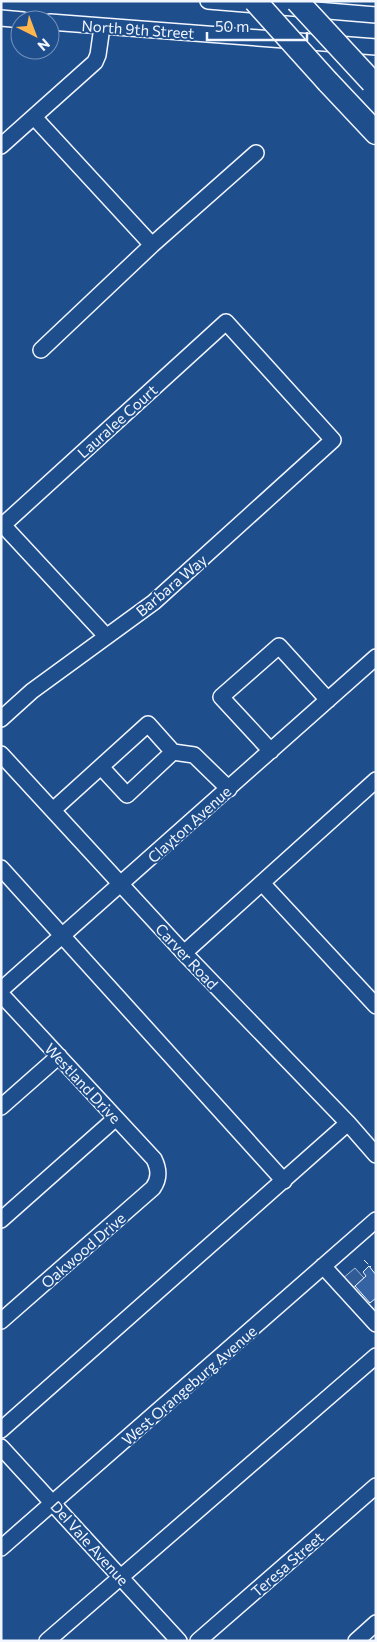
<svg xmlns="http://www.w3.org/2000/svg" width="377" height="1642" font-family="Commissioner,sans-serif">
<rect width="100%" height="100%" fill="#1f4e8c"/>
<path fill="#305b95" stroke="#a8bbd7" d="M 355,1268 L 364,1278 L 352,1289 L 342,1279 Z"/>
<path fill="#3563a3" stroke="#f2f6ff" d="M 369,1266 L 376,1275 L 376,1298 L 370,1303 L 355,1286 L 366,1276 L 363,1272 Z"/>
<g fill="none" stroke-linecap="round" stroke-linejoin="round">
<defs>
<path id="minor" d="M 208,1 L 376,15
M 1,18 L 23,20
M 50,22 L 376,47
M 34,117 L 152,245 L 41,350
M 1,146 L 95,62 L 98,55 L 102,27
M 152,245 L 256,153
M 1,719 L 32,691 L 154,602 L 333,440 L 226,322 L 3,525 L 106,636
M 271,751 L 221,697 L 279,646 L 328,700
M 1,754 L 184,953 L 348,1123 L 376,1155
M 101,767 L 127,795 L 173,752
M 53,810 L 148,724 L 173,752 L 194,755 L 229,789
M 1,868 L 284,1181
M 262,883 L 376,1006
M 184,953 L 376,780
M 1,990 L 376,657
M 1,994 L 154,1159 C 159,1169 160,1178 153,1188 L 1,1321
M 1,1107 L 59,1056
M 1,1220 L 116,1118
M 323,1266 L 376,1324
M 1,1430 L 348,1123
M 1,1447 L 179,1641
M 1,1548 L 376,1220
M 47,1641 L 376,1356
M 198,1641 L 376,1486
M 356,1641 L 376,1623"/>
<path id="highway" d="M 328,82 L 376,133"/>
</defs>
<use href="#minor" stroke="#f2f6ff" stroke-width="18"/>
<use href="#highway" stroke="#f2f6ff" stroke-width="25"/>
<use href="#minor" stroke="#1f4e8c" stroke-width="15"/>
<use href="#highway" stroke="#1f4e8c" stroke-width="22"/>
<defs>
<path id="highway-bridge" d="M 255,1 L 328,82
M 297,1 L 372,82"/>
</defs>
<use href="#highway-bridge" stroke="#f2f6ff" stroke-width="25" stroke-linecap="butt"/>
<use href="#highway-bridge" stroke="#1f4e8c" stroke-width="22"/>
<path stroke="#f2f6ff" stroke-width="1" stroke-dasharray="6 2.5" stroke-linecap="butt" d="M 364,1260 L 371,1267"/>
</g>
<g text-anchor="middle" dominant-baseline="central" stroke-width="4" stroke-linejoin="round" paint-order="stroke">
<g font-size="15" fill="#f2f6ff" stroke="#1f4e8c">
<text transform="translate(138 29) rotate(4)">North 9th Street</text>
<text transform="translate(117 421) rotate(-42)">Lauralee Court</text>
<text transform="translate(171 585) rotate(-40)">Barbara Way</text>
<text transform="translate(189 824) rotate(-42)">Clayton Avenue</text>
<text transform="translate(187 956) rotate(47)">Carver Road</text>
<text transform="translate(83 1083) rotate(47)">Westland Drive</text>
<text transform="translate(83 1250) rotate(-41)">Oakwood Drive</text>
<text transform="translate(189 1385) rotate(-41)">West Orangeburg Avenue</text>
<text transform="translate(90 1543) rotate(48)">Del Vale Avenue</text>
<text transform="translate(287 1564) rotate(-41)">Teresa Street</text>
</g>
</g>
<rect width="377" height="1642" fill="none" stroke="#f2f6ff" stroke-width="5"/>
<g transform="translate(35 35) rotate(138)"><circle r="24" fill="#1f4e8c" stroke="#7391ba"/>
<path d="M0-4L9 19L0 12L-9 19Z" fill="#ffb74d"/>
<text y="-8" font-size="14" font-weight="bold" text-anchor="middle" fill="#f2f6ff">N</text>
</g>
<path d="M207 32v8h100v-8" fill="none" stroke="#f2f6ff" stroke-width="2.5"/>
<text x="215" y="32" font-size="15" fill="#f2f6ff" stroke="#1f4e8c" stroke-width="4" paint-order="stroke">50 m</text>
</svg>
